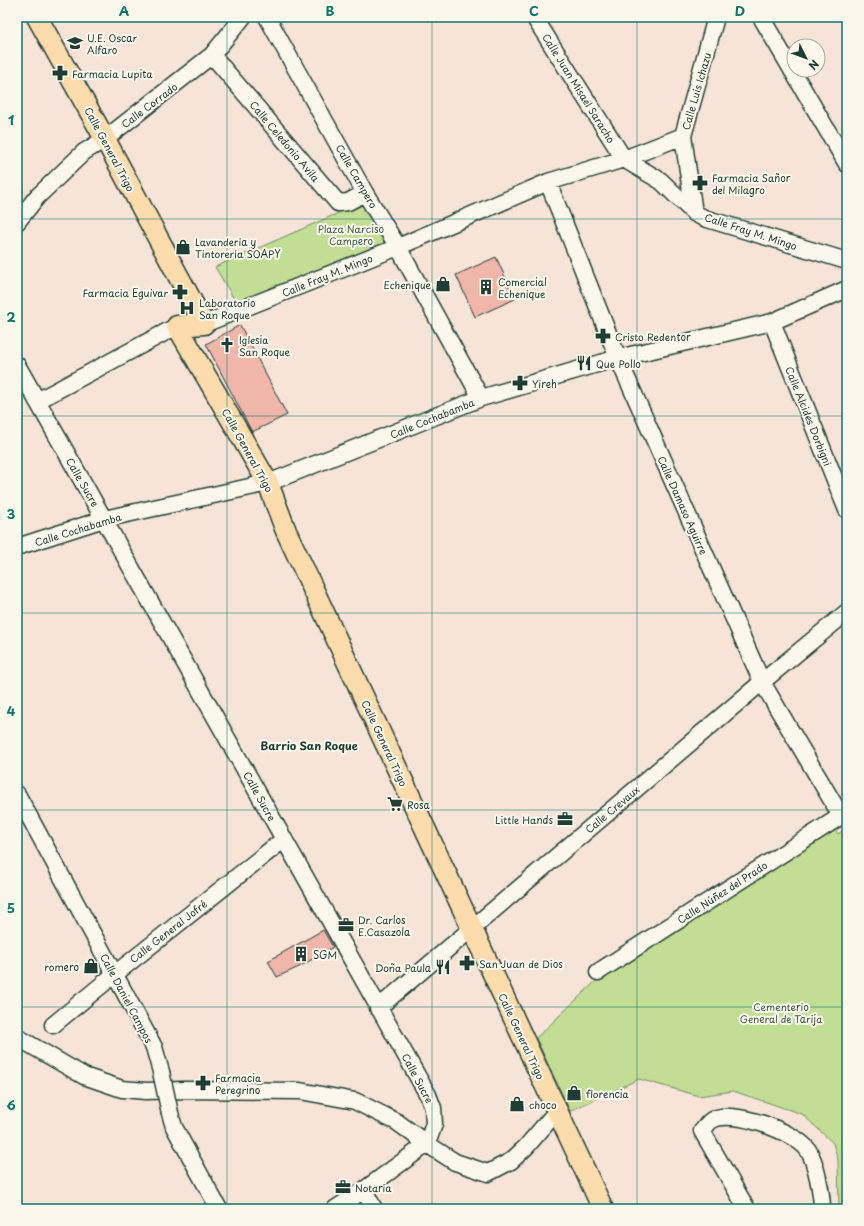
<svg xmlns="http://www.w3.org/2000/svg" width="864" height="1226" font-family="'Playpen Sans',sans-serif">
<rect width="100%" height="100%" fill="#f7e4d8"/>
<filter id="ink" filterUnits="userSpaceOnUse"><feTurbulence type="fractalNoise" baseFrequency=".025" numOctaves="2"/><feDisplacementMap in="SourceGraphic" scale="8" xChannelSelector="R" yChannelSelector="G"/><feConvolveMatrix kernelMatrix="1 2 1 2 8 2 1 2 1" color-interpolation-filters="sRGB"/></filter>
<g filter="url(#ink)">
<path fill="#f5d6ca" d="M 17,179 L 28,194 L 17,206 Z"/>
<path fill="#c2dd94" stroke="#708d64" d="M 366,201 L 386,247 L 237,304 L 215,267 Z
M 833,827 L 838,834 L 847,828 L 847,1209 L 839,1209 L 838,1160 L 833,1143 L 802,1114 L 733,1091 L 699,1096 L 639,1079 L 570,1111 L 536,1038 L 598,979 Z"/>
<path fill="#efb6a9" stroke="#1f3d34" d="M 496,257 L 515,299 L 475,317 L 456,275 Z
M 240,325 L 287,415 L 252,432 L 206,344 Z
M 323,930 L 333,947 L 299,967 L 277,977 L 268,961 Z"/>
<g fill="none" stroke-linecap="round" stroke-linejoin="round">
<defs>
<path id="minor" d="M 267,17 L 365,193 L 398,247 L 481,398
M 534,17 L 624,159 L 661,181 L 694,213 L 704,218 L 847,261
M 761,17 L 847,164
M 212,55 L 338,203 L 348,202 L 365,193
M 548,182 L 618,358 L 762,682 L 841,816
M 694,213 L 683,136 L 716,17
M 17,222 L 37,197 L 84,152 L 105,139 L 212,55 L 243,17
M 772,322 L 847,510
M 204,324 L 398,247 L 548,182 L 624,159 L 683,136
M 17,365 L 428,1095 L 433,1108 L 434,1124 L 427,1144 L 364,1190 L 335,1209
M 37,401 L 177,326
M 17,547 L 104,519 L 268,483 L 481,398 L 618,358 L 772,322 L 847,289
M 17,794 L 154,1047 L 161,1072
M 598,972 L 841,816 L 847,813
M 378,1008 L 762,682 L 847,612
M 53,1025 L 115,974 L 283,840
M 17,1037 L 84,1076 L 122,1089 L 146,1091 L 183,1090 L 300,1091 L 355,1101 L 397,1122 L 427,1144 L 455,1162 L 488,1173 L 511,1161 L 526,1147 L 557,1111
M 170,1113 L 174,1127 L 219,1209
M 364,1190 L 374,1209
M 747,1209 L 702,1131 C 705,1128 708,1122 712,1120 C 731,1108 796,1132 808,1150 C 816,1162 822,1194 822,1209"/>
<path id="major" d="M 37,17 L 105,139 L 204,324 L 177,326 L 268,483 L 286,531 L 603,1209"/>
</defs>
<use href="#minor" stroke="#1f3d34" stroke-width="19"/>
<use href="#major" stroke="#1f3d34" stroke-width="23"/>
<use href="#minor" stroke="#fbf7ec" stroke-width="16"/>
<use href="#major" stroke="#fcdcac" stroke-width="20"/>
<defs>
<path id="minor-bridge" d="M 161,1072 L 170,1113"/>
</defs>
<use href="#minor-bridge" stroke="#1f3d34" stroke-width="19" stroke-linecap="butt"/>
<use href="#minor-bridge" stroke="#fbf7ec" stroke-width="16"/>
</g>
</g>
<path fill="none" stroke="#0f766e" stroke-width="1" stroke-opacity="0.55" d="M 227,17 L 227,1209M 432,17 L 432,1209M 637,17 L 637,1209M 17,219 L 847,219M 17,416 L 847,416M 17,613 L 847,613M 17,810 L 847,810M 17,1007 L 847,1007"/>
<defs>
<symbol id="school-bare" viewBox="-9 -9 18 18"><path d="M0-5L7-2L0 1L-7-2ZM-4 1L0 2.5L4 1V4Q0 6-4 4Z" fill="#1f3d34" stroke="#fbf7ec" stroke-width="2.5" paint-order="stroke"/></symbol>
<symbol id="pharmacy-bare" viewBox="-9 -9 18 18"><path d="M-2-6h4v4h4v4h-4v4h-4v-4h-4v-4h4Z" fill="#1f3d34" stroke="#fbf7ec" stroke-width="2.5" paint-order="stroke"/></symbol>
<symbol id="shop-bare" viewBox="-9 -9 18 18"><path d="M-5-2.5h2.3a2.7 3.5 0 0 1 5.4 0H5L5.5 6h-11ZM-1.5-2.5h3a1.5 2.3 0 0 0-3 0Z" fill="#1f3d34" stroke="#fbf7ec" stroke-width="2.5" paint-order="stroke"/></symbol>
<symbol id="building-bare" viewBox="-9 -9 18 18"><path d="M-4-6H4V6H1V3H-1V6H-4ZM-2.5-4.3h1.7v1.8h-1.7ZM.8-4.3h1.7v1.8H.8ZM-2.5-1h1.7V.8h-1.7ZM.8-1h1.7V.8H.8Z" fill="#1f3d34" stroke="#fbf7ec" stroke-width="2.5" paint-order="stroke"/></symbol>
<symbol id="hospital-bare" viewBox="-9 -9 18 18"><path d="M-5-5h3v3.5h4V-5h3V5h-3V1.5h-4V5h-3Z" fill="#1f3d34" stroke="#fbf7ec" stroke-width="2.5" paint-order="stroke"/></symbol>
<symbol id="church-bare" viewBox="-9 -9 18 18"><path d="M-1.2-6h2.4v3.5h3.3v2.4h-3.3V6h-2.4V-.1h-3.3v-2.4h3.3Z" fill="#1f3d34" stroke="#fbf7ec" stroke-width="2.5" paint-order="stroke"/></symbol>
<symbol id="restaurant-bare" viewBox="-9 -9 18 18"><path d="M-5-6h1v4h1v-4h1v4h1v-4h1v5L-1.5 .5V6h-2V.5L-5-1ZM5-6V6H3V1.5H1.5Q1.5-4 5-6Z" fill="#1f3d34" stroke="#fbf7ec" stroke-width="2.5" paint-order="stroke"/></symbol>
<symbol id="supermarket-bare" viewBox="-9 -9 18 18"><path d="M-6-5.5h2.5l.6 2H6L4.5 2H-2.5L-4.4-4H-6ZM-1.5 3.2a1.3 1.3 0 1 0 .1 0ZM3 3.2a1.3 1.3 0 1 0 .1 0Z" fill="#1f3d34" stroke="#fbf7ec" stroke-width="2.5" paint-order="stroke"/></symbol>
<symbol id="office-bare" viewBox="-9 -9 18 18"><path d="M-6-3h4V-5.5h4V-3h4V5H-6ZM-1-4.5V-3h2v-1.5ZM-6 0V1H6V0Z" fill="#1f3d34" stroke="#fbf7ec" stroke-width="2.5" paint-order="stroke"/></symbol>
</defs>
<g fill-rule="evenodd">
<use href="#school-bare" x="64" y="32" width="22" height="22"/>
<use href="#pharmacy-bare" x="49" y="62" width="22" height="22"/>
<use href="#pharmacy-bare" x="689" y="172" width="22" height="22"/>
<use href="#shop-bare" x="172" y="236" width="22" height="22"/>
<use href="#shop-bare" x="432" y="273" width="22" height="22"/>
<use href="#building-bare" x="475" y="276" width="22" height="22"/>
<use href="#pharmacy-bare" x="169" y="281" width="22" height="22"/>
<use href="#hospital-bare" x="176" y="297" width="22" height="22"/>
<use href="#pharmacy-bare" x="592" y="325" width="22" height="22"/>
<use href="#church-bare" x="216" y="334" width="22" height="22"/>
<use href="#restaurant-bare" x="573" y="352" width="22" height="22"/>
<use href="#pharmacy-bare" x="509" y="372" width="22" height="22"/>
<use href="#supermarket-bare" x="384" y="793" width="22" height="22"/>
<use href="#office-bare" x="554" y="808" width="22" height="22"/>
<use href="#office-bare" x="335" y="914" width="22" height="22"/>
<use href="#building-bare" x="290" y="943" width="22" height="22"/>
<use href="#pharmacy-bare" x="456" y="952" width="22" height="22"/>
<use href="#shop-bare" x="80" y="955" width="22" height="22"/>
<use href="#restaurant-bare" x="432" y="956" width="22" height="22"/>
<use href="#pharmacy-bare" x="192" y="1072" width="22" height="22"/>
<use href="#shop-bare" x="563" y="1082" width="22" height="22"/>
<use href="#shop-bare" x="506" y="1093" width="22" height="22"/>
<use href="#office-bare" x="332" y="1176" width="22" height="22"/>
</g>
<g text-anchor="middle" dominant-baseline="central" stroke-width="4" stroke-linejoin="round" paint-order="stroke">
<g font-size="10" fill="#1f3d34" stroke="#fbf7ec" text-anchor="start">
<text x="87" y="37">U.E. Oscar<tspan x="87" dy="12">Alfaro</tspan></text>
<text x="72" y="73">Farmacia Lupita</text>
<text x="712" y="177">Farmacia Sañor<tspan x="712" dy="12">del Milagro</tspan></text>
<text x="195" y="241">Lavanderia y<tspan x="195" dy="12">Tintoreria SOAPY</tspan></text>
<text x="498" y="281">Comercial<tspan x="498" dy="12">Echenique</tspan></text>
<text x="431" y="284" text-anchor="end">Echenique</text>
<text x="168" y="292" text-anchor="end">Farmacia Eguivar</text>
<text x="199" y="302">Laboratorio<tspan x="199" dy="12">San Roque</tspan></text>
<text x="615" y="336">Cristo Redentor</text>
<text x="239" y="339">Iglesia<tspan x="239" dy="12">San Roque</tspan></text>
<text x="596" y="363">Que Pollo</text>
<text x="532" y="383">Yireh</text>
<text x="407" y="804">Rosa</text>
<text x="553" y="819" text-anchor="end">Little Hands</text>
<text x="358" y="919">Dr. Carlos<tspan x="358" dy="12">E.Casazola</tspan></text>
<text x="313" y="954">SGM</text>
<text x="479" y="963">San Juan de Dios</text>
<text x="79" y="966" text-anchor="end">romero</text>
<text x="431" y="967" text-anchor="end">Doña Paula</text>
<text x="215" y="1077">Farmacia<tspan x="215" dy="12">Peregrino</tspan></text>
<text x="586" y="1093">florencia</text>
<text x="529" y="1104">choco</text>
<text x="355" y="1187">Notaria</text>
</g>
<g font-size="10" fill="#1f3d34" stroke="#fbf7ec">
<text transform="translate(579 88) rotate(58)">Calle Juan Misael Saracho</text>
<text transform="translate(696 91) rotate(-74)">Calle Luis Ichazu</text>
<text transform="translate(149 105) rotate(-37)">Calle Corrado</text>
<text transform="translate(285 141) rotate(50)">Calle Celedonio Avila</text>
<text transform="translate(110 149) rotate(62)">Calle General Trigo</text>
<text transform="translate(357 176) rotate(60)">Calle Campero</text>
<text transform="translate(751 231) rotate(18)">Calle Fray M. Mingo</text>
<text transform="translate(327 275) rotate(-22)">Calle Fray M. Mingo</text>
<text transform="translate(809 416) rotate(68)">Calle Alcides Dorbigni</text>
<text transform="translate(432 418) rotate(-22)">Calle Cochabamba</text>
<text transform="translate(248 450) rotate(61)">Calle General Trigo</text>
<text transform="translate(83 482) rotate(60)">Calle Sucre</text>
<text transform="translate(683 505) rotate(66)">Calle Damaso Aguirre</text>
<text transform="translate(78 529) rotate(-17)">Calle Cochabamba</text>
<text transform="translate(385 743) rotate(65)">Calle General Trigo</text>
<text transform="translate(260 796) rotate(61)">Calle Sucre</text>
<text transform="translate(612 809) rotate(-40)">Calle Crevaux</text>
<text transform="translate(722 892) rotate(-33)">Calle Núñez del Prado</text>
<text transform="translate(168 931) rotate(-38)">Calle General Jofré</text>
<text transform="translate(127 998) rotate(62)">Calle Daniel Campos</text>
<text transform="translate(522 1036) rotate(65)">Calle General Trigo</text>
<text transform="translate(418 1078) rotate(62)">Calle Sucre</text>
</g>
<g font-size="10" fill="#405d47" stroke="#fbf7ec">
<text x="351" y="228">Plaza Narciso<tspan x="351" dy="12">Campero</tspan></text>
<text x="781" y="1006">Cementerio<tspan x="781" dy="12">General de Tarija</tspan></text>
</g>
<g font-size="11" font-weight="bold" fill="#1f3d34" stroke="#fbf7ec">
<text x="309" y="745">Barrio San Roque</text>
</g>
</g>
<rect width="864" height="1226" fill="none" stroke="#fbf7ec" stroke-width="44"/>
<g transform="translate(806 58) rotate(132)"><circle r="19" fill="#fbf7ec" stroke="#a3ada2"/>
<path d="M0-3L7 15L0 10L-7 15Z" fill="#1f3d34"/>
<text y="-6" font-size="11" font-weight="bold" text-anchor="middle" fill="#1f3d34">N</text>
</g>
<rect x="22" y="22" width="820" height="1182" fill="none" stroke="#0f766e" stroke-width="1.5"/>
<g font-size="13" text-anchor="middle" font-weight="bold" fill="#0f766e">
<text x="124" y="16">A</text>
<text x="330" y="16">B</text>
<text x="534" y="16">C</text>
<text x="740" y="16">D</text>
<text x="11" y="125">1</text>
<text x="11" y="322">2</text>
<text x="11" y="519">3</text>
<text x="11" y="716">4</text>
<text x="11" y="913">5</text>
<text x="11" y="1110">6</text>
</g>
</svg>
